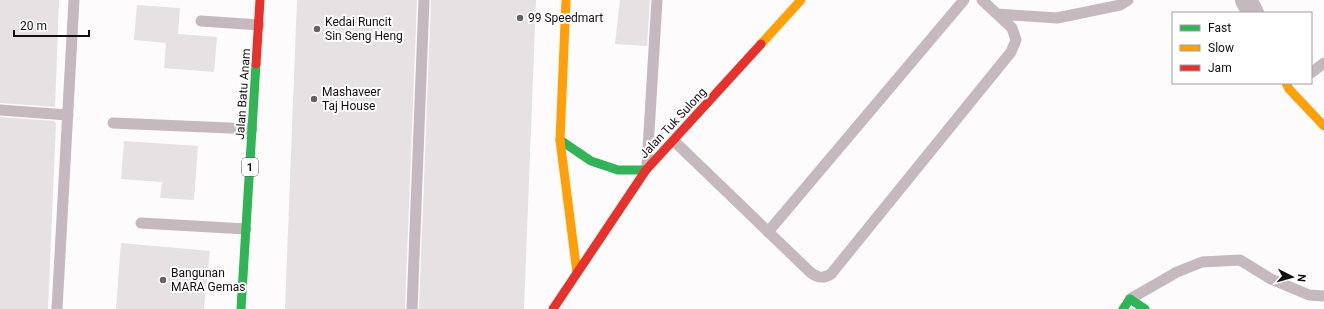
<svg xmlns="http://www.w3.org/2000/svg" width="1324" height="309" font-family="Roboto,sans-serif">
<rect width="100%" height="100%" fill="#fdfbfc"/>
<path fill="#e6e1e3" d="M 0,0 L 59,0 L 55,107 L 0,103 Z
M 297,0 L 417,0 L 405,309 L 285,309 Z
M 431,0 L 536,0 L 524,309 L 419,309 Z
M 620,0 L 650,0 L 647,46 L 615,44 Z
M 137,5 L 180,8 L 178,34 L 217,37 L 214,72 L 164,68 L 166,43 L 134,40 Z
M 0,117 L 54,121 L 56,123 L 48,309 L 0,309 Z
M 124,141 L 198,146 L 194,200 L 160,198 L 162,182 L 121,179 Z
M 121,243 L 210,251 L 204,309 L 116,309 Z"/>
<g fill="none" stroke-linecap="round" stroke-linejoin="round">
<path stroke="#c5b8be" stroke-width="11" d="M 997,14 L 1057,18 L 1120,5 L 1128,0
M 201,21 L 259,25
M 1311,73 L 1324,63
M 0,110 L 68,115
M 113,123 L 252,129
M 674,141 L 810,272 C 817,278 823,279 831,274 L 1011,52 L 1016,40 L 1012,28 L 982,0
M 647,165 L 657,0
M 141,223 L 246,229
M 768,232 L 964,0
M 1130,299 L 1177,272 L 1202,262 L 1240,260 L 1271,279 L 1309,295 L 1324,296
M 57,309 L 74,0
M 412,309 L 424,0"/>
<path stroke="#c5b8be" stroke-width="22" d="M 1246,0 L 1253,13"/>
<path stroke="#30b455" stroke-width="9" d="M 560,140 L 591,161 L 618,170 L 646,170
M 241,309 L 256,64
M 1123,309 L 1130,299 L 1145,309"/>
<path stroke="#ff9f0a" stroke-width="9" d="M 566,0 L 560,140 L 577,273
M 761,44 L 801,0
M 1286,83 L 1289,89 L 1324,126"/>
<path stroke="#e5322d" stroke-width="9" d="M 256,64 L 260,0
M 553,309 L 646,170 L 761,44"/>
</g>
<g fill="#666163" stroke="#fff" stroke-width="1.5">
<circle cx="520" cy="18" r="4"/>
<circle cx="317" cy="29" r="4"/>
<circle cx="314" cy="99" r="4"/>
<circle cx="163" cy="280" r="4"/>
</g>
<g text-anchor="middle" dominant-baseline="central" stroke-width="4" stroke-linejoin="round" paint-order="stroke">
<rect fill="#fff" stroke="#5b5658" stroke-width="1" x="242" y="158" width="16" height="18" rx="3"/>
<g font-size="11" font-weight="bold" fill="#150e11">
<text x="250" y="167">1</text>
</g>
<g font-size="12" fill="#150e11" stroke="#fff" text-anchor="start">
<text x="528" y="18">99 Speedmart</text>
<text x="325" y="22">Kedai Runcit<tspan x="325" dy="14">Sin Seng Heng</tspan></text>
<text x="322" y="92">Mashaveer<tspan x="322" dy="14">Taj House</tspan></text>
<text x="171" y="273">Bangunan<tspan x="171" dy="14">MARA Gemas</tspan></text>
</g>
<g font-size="12" fill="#150e11" stroke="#fff">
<text transform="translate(243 94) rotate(-86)">Jalan Batu Anam</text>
<text transform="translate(673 123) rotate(-47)">Jalan Tuk Sulong</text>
</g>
</g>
<rect x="1172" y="12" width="140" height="72" fill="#ffffff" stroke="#a19fa0"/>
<rect x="1180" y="25" width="20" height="6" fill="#30b455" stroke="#a19fa0"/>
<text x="1208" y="32" font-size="12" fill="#150e11">Fast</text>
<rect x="1180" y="45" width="20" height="6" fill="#ff9f0a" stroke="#a19fa0"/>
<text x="1208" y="52" font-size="12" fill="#150e11">Slow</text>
<rect x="1180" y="65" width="20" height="6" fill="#e5322d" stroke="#a19fa0"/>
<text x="1208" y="72" font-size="12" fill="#150e11">Jam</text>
<g transform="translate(1292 277) rotate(96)" stroke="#ffffff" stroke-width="3" paint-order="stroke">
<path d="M0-3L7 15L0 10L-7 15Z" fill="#150e11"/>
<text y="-6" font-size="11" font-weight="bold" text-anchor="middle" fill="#150e11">N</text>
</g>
<path d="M14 30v6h75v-6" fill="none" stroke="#150e11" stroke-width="2"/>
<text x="20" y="30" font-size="12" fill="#150e11" stroke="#ffffff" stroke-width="3" paint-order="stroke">20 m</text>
</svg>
